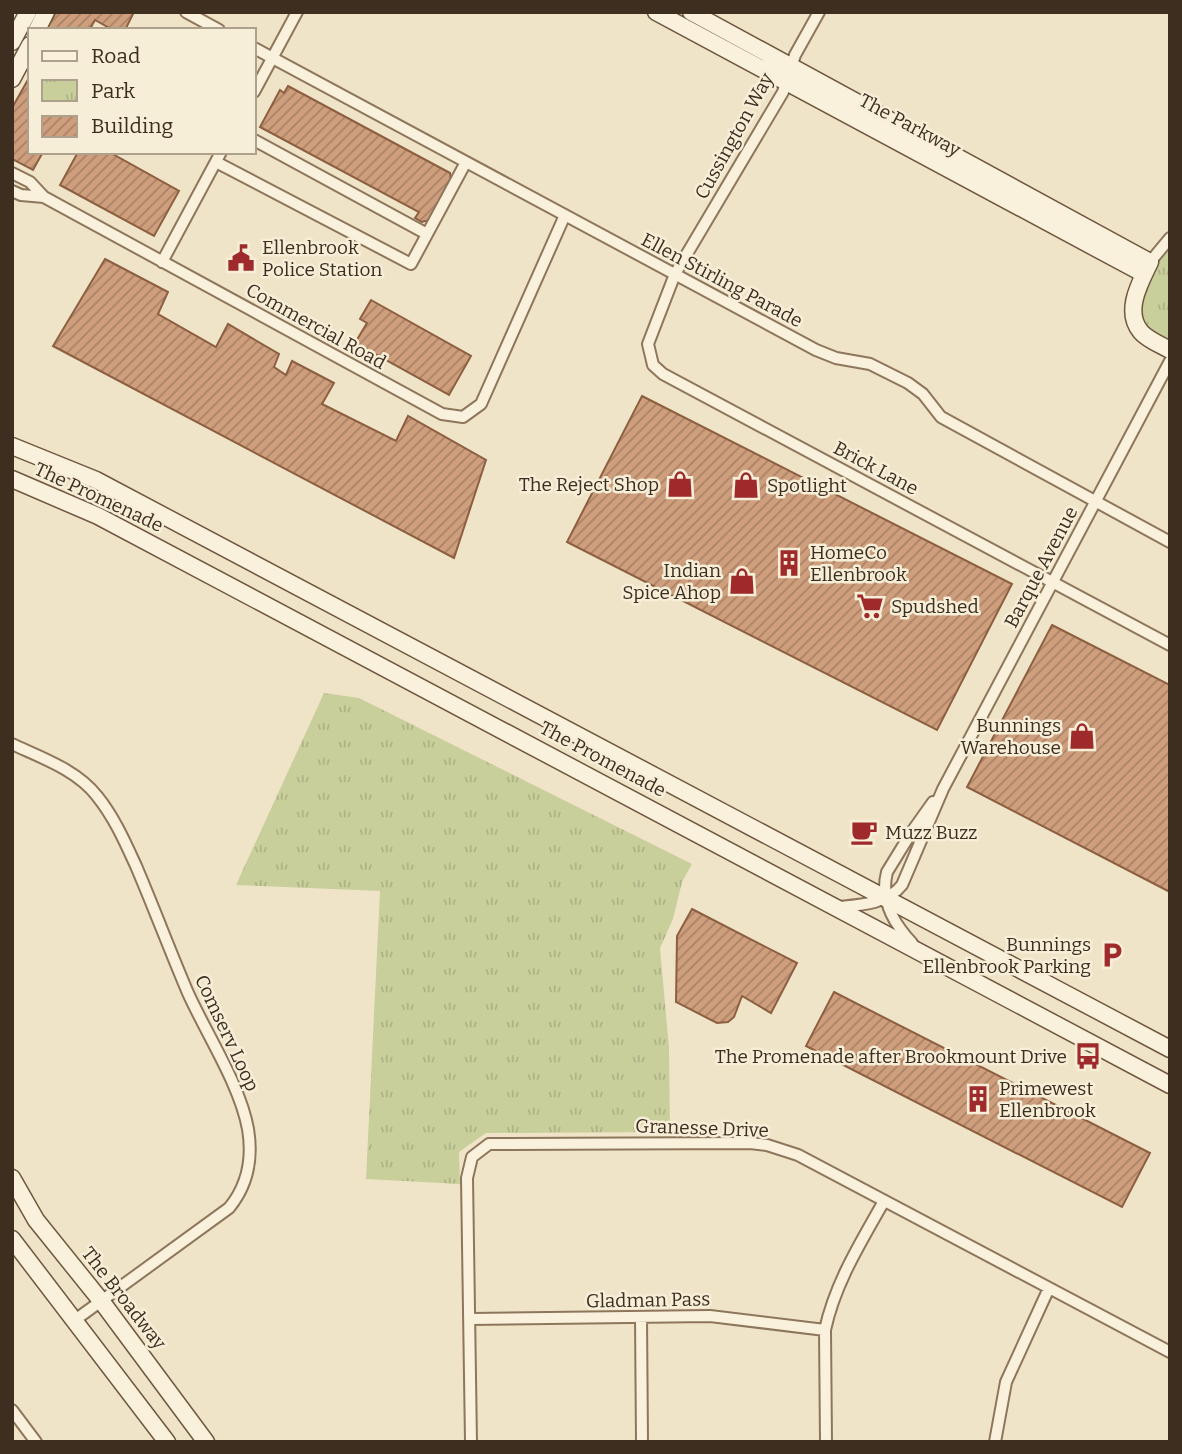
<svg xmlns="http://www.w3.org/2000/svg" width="1182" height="1454" font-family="Bitter,serif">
<defs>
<pattern id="park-tufts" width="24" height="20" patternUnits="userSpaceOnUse" patternTransform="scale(1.75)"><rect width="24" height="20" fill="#c9cf9b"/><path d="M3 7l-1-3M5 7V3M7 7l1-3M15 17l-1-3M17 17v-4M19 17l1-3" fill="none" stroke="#aeb285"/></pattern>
<pattern id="building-hatch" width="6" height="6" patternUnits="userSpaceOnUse" patternTransform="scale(1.75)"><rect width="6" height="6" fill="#cf9f7d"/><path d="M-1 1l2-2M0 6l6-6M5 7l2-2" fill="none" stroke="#a98266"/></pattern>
</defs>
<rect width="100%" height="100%" fill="#f0e4c8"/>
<path fill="url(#park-tufts)" d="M 1170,238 L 1170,350 L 1141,332 L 1136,296 Z
M 324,693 L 359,698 L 692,864 L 682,882 L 673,919 L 660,948 L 669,1047 L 670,1132 L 486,1133 L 459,1152 L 460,1184 L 366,1179 L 380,891 L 236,885 Z"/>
<path fill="url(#building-hatch)" stroke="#8d5f41" stroke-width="2" d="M 56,12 L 134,12 L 125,30 L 113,30 L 95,20 L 91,27 L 97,30 L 46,30 Z
M 30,76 L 30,152 L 43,152 L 33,170 L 12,159 L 12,108 Z
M 288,86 L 450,173 L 451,182 L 429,220 L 422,222 L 415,218 L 419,212 L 260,127 L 280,90 L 284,93 Z
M 78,152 L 109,152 L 179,191 L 154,236 L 60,185 Z
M 105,259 L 168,292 L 158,314 L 216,347 L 228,324 L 279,354 L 274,367 L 286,375 L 292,361 L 334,383 L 322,404 L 396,441 L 408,416 L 486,460 L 454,558 L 53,346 Z
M 371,300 L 471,356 L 449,395 L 355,343 L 367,323 L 360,319 Z
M 642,396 L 1012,584 L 937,730 L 567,542 Z
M 1052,625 L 1170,685 L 1170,892 L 967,787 Z
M 692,909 L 797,963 L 771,1013 L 742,996 L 734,1017 L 728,1022 L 717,1023 L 676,1002 L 677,936 Z
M 834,992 L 1150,1153 L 1122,1207 L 806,1046 Z"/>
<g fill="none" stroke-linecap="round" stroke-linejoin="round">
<defs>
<path id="street" d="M 186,12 L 219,30
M 819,12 L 795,55 L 783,92 L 675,274 L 648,344 L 653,365 L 663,374 L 1170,645
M 254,48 L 816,350 L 836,358 L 870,364 L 908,383 L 923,394 L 941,417 L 1170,542
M 254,92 L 297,12
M 254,140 L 427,234
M 216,162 L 411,264 L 466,162
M 12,173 L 30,182 L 44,197 L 442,414 L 463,417 L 481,404 L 565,215
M 12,191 L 21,195 L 44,197
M 162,262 L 221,152
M 1150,262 L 1170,238
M 12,744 C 42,758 77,770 97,796 C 114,817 125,842 136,866 C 154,908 170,951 188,993 C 207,1035 240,1085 248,1129 C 253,1159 248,1185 229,1208 L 75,1320
M 838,907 C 861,905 887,904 902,885 L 943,789 L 1170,361
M 912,943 C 894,924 880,899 887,872 L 911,833 L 933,802
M 641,1317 L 642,1442
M 470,1319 L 710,1316 L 825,1330
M 12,1410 L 36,1442
M 471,1442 L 467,1178 L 472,1157 L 489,1144 L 750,1143 L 767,1145 L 798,1155 L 1170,1352
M 826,1442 L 825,1330 C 835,1283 861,1242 884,1201
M 995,1442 L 1006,1382 L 1049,1288"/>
<path id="secondary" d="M 656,12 L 1144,274
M 691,12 L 1150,262 C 1141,281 1123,311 1141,332 C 1148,340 1161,345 1170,350
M 37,30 L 46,12
M 12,42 L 28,12
M 12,79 L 30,45
M 12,446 L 96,480 L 1170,1049
M 12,479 L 98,516 L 1170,1085
M 12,1178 L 36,1220 L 102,1302 L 206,1442
M 12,1239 L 167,1442"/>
</defs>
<use href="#street" stroke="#8d765c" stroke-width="14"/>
<use href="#secondary" stroke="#6f573f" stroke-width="19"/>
<use href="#street" stroke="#faf1dc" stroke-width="10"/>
<use href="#secondary" stroke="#faf1dc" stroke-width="16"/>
</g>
<defs>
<symbol id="civic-bare" viewBox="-9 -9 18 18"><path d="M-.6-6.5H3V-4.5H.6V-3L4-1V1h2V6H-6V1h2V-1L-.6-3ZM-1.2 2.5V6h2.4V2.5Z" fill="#9e2a2b" stroke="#f7eed8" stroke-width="2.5" paint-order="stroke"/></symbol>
<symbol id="shop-bare" viewBox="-9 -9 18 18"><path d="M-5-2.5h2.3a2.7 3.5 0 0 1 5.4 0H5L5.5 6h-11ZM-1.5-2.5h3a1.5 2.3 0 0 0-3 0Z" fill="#9e2a2b" stroke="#f7eed8" stroke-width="2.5" paint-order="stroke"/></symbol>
<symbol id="building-bare" viewBox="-9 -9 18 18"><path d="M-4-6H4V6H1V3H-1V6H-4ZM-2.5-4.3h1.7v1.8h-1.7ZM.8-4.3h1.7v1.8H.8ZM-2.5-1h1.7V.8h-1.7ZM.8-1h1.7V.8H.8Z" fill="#9e2a2b" stroke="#f7eed8" stroke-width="2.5" paint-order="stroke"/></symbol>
<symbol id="supermarket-bare" viewBox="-9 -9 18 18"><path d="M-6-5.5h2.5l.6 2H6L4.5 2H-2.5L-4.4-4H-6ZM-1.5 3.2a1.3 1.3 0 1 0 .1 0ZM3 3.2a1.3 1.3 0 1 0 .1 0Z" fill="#9e2a2b" stroke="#f7eed8" stroke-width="2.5" paint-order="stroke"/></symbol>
<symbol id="cafe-bare" viewBox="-9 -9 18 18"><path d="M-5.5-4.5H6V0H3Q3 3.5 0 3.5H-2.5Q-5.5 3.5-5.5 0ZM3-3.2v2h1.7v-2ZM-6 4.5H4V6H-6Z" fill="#9e2a2b" stroke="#f7eed8" stroke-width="2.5" paint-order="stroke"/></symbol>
<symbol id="parking-bare" viewBox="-9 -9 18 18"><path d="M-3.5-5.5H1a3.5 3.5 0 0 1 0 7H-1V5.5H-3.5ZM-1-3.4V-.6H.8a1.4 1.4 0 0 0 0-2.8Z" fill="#9e2a2b" stroke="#f7eed8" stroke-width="2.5" paint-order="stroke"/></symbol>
<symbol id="bus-bare" viewBox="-9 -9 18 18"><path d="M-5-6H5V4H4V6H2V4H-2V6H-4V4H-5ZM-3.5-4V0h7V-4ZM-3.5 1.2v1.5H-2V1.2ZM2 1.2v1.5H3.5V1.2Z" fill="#9e2a2b" stroke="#f7eed8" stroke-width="2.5" paint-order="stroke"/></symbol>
</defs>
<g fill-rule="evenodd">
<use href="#civic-bare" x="222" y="239" width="38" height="38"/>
<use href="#shop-bare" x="661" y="465" width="38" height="38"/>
<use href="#shop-bare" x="727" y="466" width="38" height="38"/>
<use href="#building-bare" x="770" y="544" width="38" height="38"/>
<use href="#shop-bare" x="723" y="562" width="38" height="38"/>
<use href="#supermarket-bare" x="851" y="587" width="38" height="38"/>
<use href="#shop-bare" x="1063" y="717" width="38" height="38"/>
<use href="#cafe-bare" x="845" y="813" width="38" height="38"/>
<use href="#parking-bare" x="1093" y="936" width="38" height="38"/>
<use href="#bus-bare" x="1069" y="1037" width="38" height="38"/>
<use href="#building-bare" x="959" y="1080" width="38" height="38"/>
</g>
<g text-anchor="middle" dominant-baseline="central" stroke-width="5" stroke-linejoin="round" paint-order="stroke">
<g font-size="19" fill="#3d2e20" stroke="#f7eed8">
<text transform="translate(910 125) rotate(28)">The Parkway</text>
<text transform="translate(734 136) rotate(-61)">Cussington Way</text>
<text transform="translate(722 280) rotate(28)">Ellen Stirling Parade</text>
<text transform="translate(316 326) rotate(29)">Commercial Road</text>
<text transform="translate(876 468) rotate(28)">Brick Lane</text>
<text transform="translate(99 497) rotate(25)">The Promenade</text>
<text transform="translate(1041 567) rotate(-62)">Barque Avenue</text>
<text transform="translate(603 759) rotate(28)">The Promenade</text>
<text transform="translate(227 1033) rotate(65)">Comserv Loop</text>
<text transform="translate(702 1128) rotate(2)">Granesse Drive</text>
<text transform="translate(124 1298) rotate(52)">The Broadway</text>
<text transform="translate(648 1300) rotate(-1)">Gladman Pass</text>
</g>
<g font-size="19" fill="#3d2e20" stroke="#f7eed8" text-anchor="start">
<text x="262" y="247">Ellenbrook<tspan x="262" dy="22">Police Station</tspan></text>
<text x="659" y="484" text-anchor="end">The Reject Shop</text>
<text x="767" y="485">Spotlight</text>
<text x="810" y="552">HomeCo<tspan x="810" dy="22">Ellenbrook</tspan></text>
<text x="721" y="570" text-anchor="end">Indian<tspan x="721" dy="22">Spice Ahop</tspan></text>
<text x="891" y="606">Spudshed</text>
<text x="1061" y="725" text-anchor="end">Bunnings<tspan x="1061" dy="22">Warehouse</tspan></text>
<text x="885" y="832">Muzz Buzz</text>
<text x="1091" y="944" text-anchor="end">Bunnings<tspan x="1091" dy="22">Ellenbrook Parking</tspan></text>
<text x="1067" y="1056" text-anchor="end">The Promenade after Brookmount Drive</text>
<text x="999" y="1088">Primewest<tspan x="999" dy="22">Ellenbrook</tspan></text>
</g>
</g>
<rect width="1182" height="1454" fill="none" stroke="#3d2e20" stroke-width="28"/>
<rect x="28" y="28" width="228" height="126" fill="#f7eed8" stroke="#ada18e" stroke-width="2"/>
<rect x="42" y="51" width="35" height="10" fill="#faf1dc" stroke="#ada18e" stroke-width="2"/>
<text x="91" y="63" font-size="21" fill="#3d2e20">Road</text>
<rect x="42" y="80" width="35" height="21" fill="url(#park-tufts)" stroke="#ada18e" stroke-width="2"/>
<text x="91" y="98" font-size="21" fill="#3d2e20">Park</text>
<rect x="42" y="116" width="35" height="21" fill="url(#building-hatch)" stroke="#ada18e" stroke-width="2"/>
<text x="91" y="133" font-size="21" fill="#3d2e20">Building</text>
</svg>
